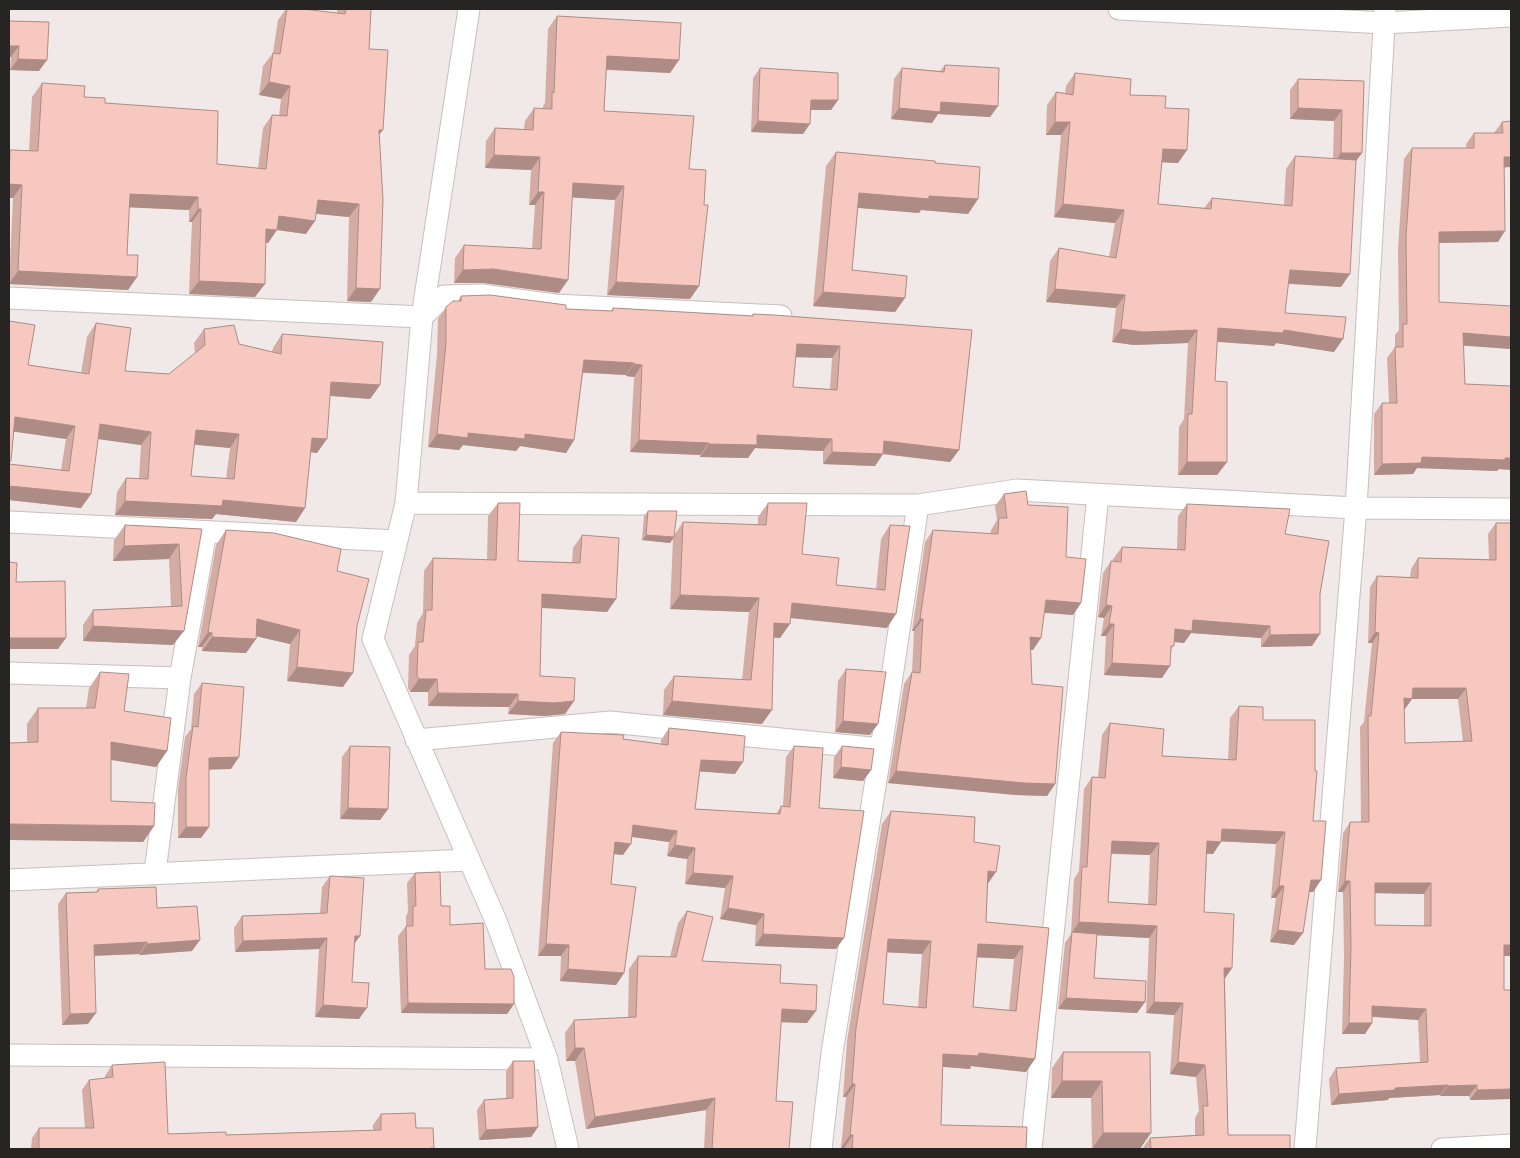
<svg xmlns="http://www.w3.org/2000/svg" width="1520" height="1158" font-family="Montserrat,sans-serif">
<rect width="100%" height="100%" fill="#f1e9e7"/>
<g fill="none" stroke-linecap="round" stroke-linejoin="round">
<defs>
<path id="minor" d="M 469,9 L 422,317 L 406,503 L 373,639 L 496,921 L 547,1059 L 568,1149
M 1119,9 L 1385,23 L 1511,16
M 9,298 L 422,317 L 444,296 L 482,295 L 555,305 L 781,316
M 406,503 L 918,505 L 1017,490 L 1356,508 L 1511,509
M 9,522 L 397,541
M 9,673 L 180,678
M 416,740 L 610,722 L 881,749
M 155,872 L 180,678 L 206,532
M 9,880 L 469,860
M 9,1055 L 547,1059
M 821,1149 L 832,1053 L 881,749 L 918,505
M 1031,1149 L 1098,495
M 1305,1149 L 1356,508 L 1385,9
M 1442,1149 L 1511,1145"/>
</defs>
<use href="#minor" stroke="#c7bfbe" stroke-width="23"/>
<use href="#minor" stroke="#fff" stroke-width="21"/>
</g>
<path fill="#d4aca4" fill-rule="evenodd" d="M 286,9 L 303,9 L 337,13 L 337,9 L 371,9 L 369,49 L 379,135 L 371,302 L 347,301 L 349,217 L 316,214 L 306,234 L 277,230 L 268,243 L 266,243 L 255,297 L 189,294 L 192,222 L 189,222 L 189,210 L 129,207 L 127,255 L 137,277 L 128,290 L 9,284 L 13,198 L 9,198 L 9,151 L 10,150 L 29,151 L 32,97 L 42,83 L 105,103 L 217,164 L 258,168 L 263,128 L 272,115 L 279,116 L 281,99 L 259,95 L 263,66 L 273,53 L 278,20 Z
M 557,16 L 679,60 L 670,73 L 606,70 L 604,111 L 689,169 L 699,286 L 690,299 L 607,295 L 615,200 L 572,197 L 559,293 L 484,283 L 454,283 L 455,258 L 464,245 L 532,249 L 535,205 L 529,205 L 531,170 L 485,168 L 486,141 L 495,128 L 524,129 L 525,121 L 534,108 L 543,109 L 543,106 L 545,103 L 548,29 Z
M 9,21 L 39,71 L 10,70 L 11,57 Z
M 945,65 L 998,106 L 990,117 L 938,114 L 932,123 L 891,119 L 894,79 L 902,68 L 940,71 Z
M 760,68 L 838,100 L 831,110 L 811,110 L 803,134 L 751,132 L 753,78 Z
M 1075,73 L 1165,108 L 1187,150 L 1178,163 L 1162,162 L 1158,204 L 1204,208 L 1212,198 L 1284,205 L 1286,169 L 1295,156 L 1333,159 L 1334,121 L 1290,119 L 1290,90 L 1298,79 L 1364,81 L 1356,162 L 1341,287 L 1288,284 L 1285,313 L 1334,352 L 1276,343 L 1274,346 L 1217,342 L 1215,381 L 1227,462 L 1217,475 L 1178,475 L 1179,427 L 1184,419 L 1188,343 L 1134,345 L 1112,342 L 1116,308 L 1046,302 L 1050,261 L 1059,248 L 1109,257 L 1115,223 L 1054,217 L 1061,135 L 1046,135 L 1047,105 L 1056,92 L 1065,93 L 1066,86 Z
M 1502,122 L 1504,168 L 1498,242 L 1439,243 L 1439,302 L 1511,349 L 1463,345 L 1465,384 L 1511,386 L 1511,470 L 1499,469 L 1497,471 L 1417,468 L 1413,474 L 1374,475 L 1374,414 L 1382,403 L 1389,403 L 1387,358 L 1395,347 L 1395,335 L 1399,330 L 1398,248 L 1404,159 L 1412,148 L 1466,148 L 1466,144 L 1474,133 L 1494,133 Z
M 836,152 L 935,163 L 978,199 L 968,214 L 921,210 L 919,213 L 858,208 L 852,270 L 905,298 L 895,312 L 813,306 L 826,166 Z
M 461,296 L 566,309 L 611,311 L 613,308 L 752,316 L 753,314 L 972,330 L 959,450 L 950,462 L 883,454 L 875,466 L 823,464 L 823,451 L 755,448 L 748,458 L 700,457 L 700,455 L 630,452 L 634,377 L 626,376 L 626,375 L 583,373 L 574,440 L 566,453 L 520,446 L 516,451 L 463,445 L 459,450 L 428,447 L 437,355 L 438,319 L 446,307 L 458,301 ZM 796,357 L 832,358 L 830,389 L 793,387 Z
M 9,321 L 28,365 L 81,373 L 87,337 L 96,323 L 125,371 L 169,374 L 195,353 L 194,343 L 204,329 L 239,344 L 272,352 L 273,348 L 282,334 L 380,385 L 370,399 L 330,396 L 317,453 L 310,452 L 305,508 L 296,522 L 216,514 L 212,519 L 115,515 L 117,492 L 126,478 L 139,479 L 141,445 L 98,439 L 91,494 L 81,508 L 9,500 ZM 14,431 L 66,439 L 61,470 L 9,464 ZM 194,444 L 230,448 L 226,479 L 191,476 Z
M 1004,494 L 1028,505 L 1066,557 L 1073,615 L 1044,613 L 1033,650 L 1031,650 L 1032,684 L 1055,784 L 1047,796 L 1016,795 L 888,783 L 904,684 L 912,672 L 914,631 L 912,631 L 925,542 L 933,530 L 990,534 L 991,530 L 997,520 L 995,506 Z
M 498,503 L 518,561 L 572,562 L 573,548 L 582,535 L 616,599 L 607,612 L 541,608 L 540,676 L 574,701 L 565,714 L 544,716 L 508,714 L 509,707 L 428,706 L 428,692 L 410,692 L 408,688 L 409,655 L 415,646 L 417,623 L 423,613 L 424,571 L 433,558 L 487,560 L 488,516 Z
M 768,503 L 802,554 L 836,585 L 876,589 L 881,539 L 890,525 L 887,628 L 790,618 L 780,638 L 774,637 L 762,724 L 663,715 L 664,690 L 674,676 L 742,680 L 749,612 L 670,609 L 673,539 L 670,543 L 642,540 L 644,516 L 648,511 L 675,534 L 683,522 L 758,525 L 758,517 Z
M 1187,504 L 1285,534 L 1320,594 L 1312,646 L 1261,647 L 1261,638 L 1191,633 L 1184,643 L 1174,642 L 1162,678 L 1104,675 L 1106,636 L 1101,636 L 1104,618 L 1098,617 L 1103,573 L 1111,561 L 1113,561 L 1113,559 L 1122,547 L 1177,549 L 1178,516 Z
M 1496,523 L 1511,956 L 1504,956 L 1504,990 L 1511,1099 L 1470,1100 L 1469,1096 L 1440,1096 L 1440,1095 L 1389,1098 L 1388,1100 L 1331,1105 L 1329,1079 L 1336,1068 L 1420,1062 L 1418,1020 L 1372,1017 L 1372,1023 L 1365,1034 L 1342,1034 L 1344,957 L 1343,892 L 1338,892 L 1343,833 L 1350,822 L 1361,822 L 1360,727 L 1364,722 L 1372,643 L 1368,643 L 1370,587 L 1377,576 L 1410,577 L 1411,569 L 1418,558 L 1489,559 L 1488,534 ZM 1412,699 L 1458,699 L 1463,742 L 1405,743 L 1404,709 ZM 1375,893 L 1424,894 L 1424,926 L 1375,925 Z
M 125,525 L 202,529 L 173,645 L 83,641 L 83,625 L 93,610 L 171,607 L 169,559 L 113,561 L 114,540 Z
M 226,530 L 337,571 L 343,687 L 287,681 L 290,644 L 256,636 L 256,639 L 246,653 L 202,651 L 202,647 L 198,647 L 216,545 Z
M 846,669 L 870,735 L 835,732 L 838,681 Z
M 100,672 L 124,711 L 167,751 L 156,767 L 111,760 L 111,801 L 154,826 L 143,842 L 27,742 L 27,724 L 38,708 L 86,708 L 89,688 Z
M 202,683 L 231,769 L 209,769 L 209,827 L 201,838 L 178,838 L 178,789 L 185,737 L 191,729 L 194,694 Z
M 1239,706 L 1263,720 L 1313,821 L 1321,880 L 1313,892 L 1309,892 L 1294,945 L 1270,942 L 1276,898 L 1271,898 L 1276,844 L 1221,841 L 1213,854 L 1207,854 L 1204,912 L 1232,968 L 1225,978 L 1228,1135 L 1290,1149 L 1142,1149 L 1150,1138 L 1195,1135 L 1195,1118 L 1199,1111 L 1196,1077 L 1170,1074 L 1174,1015 L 1146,1013 L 1149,938 L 1097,935 L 1094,978 L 1145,1002 L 1137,1013 L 1058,1009 L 1065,943 L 1071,934 L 1074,879 L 1079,871 L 1084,789 L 1092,777 L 1098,777 L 1102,735 L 1110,723 L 1162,756 L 1228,760 L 1230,718 ZM 1111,854 L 1150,855 L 1148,904 L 1108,902 Z
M 669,728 L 735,774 L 700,771 L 695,809 L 776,814 L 781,806 L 783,806 L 786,757 L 794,746 L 819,808 L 836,949 L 755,946 L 756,925 L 720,919 L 725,888 L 685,884 L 687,859 L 667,856 L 669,842 L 632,837 L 623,855 L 613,854 L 611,884 L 624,973 L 616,985 L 560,981 L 561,956 L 538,956 L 553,743 L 561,732 L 661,744 L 661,740 Z
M 350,746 L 388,809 L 380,820 L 340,819 L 342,757 Z
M 842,746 L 871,770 L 863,781 L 833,778 L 834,757 Z
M 891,811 L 974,842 L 988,884 L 986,922 L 1049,928 L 1026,1072 L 971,1066 L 970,1069 L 943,1067 L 941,1125 L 1026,1149 L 844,1149 L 844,1148 L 841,1148 L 846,1097 L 843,1097 L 847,1041 L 882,824 ZM 887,952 L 922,954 L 918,1007 L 883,1004 ZM 977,957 L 1014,959 L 1009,1010 L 973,1007 Z
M 415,873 L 441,906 L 450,925 L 514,1004 L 507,1014 L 401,1013 L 398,936 L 406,926 L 406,916 L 408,912 L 407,883 Z
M 330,876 L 354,945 L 352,982 L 359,1019 L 315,1017 L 319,949 L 235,952 L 234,928 L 242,916 L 320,913 L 322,887 Z
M 98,889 L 157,908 L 192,951 L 139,955 L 139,954 L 94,956 L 88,1024 L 62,1025 L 58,904 L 66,893 L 96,892 Z
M 687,911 L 702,961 L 780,983 L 807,1023 L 781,1022 L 776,1101 L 789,1149 L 704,1149 L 706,1110 L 586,1129 L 575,1061 L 566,1061 L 565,1033 L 574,1020 L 628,1018 L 629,969 L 638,956 L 670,957 L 678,923 Z
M 1063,1052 L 1150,1052 L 1140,1149 L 1092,1149 L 1091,1098 L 1051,1098 L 1052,1068 Z
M 513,1061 L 538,1127 L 531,1137 L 479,1140 L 477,1110 L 484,1100 L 506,1099 L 506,1071 Z
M 112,1065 L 168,1134 L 226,1135 L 373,1130 L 373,1125 L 381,1114 L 416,1128 L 433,1149 L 31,1149 L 32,1138 L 39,1128 L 85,1128 L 82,1090 L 89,1080 L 105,1078 L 105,1076 Z"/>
<path fill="#ad8c86" d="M 9,46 L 19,46 L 11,57 L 9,57 Z
M 607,56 L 679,60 L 670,73 L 598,69 Z
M 18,59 L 47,60 L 39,71 L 10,70 Z
M 269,82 L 290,86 L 281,99 L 259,95 Z
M 811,100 L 838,100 L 831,110 L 804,110 Z
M 941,102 L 998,106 L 990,117 L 938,114 L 932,123 L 891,119 L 899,108 Z
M 1298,108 L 1342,110 L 1334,121 L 1290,119 Z
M 758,121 L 810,124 L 803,134 L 751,132 Z
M 1055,122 L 1070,122 L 1061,135 L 1046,135 Z
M 379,130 L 383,130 L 373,143 Z
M 1163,149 L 1187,150 L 1178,163 L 1154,162 Z
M 1341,153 L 1362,153 L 1354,164 L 1333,164 Z
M 494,155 L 540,157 L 531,170 L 485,168 Z
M 1504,157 L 1511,157 L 1511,167 L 1496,168 Z
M 573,183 L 624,186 L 615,200 L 563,197 Z
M 9,184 L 22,185 L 13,198 L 9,198 Z
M 538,192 L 544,192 L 535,205 L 529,205 Z
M 859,193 L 929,196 L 978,199 L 968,214 L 921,210 L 919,213 L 849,207 Z
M 130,194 L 198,197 L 189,210 L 121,207 Z
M 318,200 L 359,204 L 349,217 L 309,213 Z
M 1063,204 L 1124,210 L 1115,223 L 1054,217 Z
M 198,209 L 201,209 L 192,222 L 189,222 Z
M 279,216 L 315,221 L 306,234 L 277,230 L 268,243 L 257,242 L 266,229 Z
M 1505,231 L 1498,242 L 1431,243 L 1439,232 Z
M 493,269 L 568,280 L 559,293 L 484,283 L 454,283 L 463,270 Z
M 1290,270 L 1350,274 L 1341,287 L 1281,283 Z
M 18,271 L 137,277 L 128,290 L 9,284 Z
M 199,281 L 265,284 L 255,297 L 189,294 Z
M 616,282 L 699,286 L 690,299 L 607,295 Z
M 356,288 L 380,289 L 371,302 L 347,301 Z
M 1055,289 L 1125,295 L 1116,308 L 1046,302 Z
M 823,292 L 905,298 L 895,312 L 813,306 Z
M 1218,328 L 1284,330 L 1343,339 L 1334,352 L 1276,343 L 1274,346 L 1209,341 Z
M 1121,329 L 1197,330 L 1188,343 L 1134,345 L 1112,342 Z
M 1463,333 L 1511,337 L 1511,349 L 1455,345 Z
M 797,344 L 840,346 L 832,358 L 788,357 Z
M 584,360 L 634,363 L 626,375 L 576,372 Z
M 634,364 L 642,365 L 634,377 L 626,376 Z
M 331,382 L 380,385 L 370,399 L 321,395 Z
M 15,417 L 75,426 L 66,439 L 9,431 Z
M 100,424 L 151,432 L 141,445 L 91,438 Z
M 196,430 L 239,434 L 230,448 L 186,444 Z
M 468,433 L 525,434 L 574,440 L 566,453 L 520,446 L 516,451 L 463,445 L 459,450 L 428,447 L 437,434 Z
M 757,435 L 832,439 L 823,451 L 755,448 L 748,458 L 700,457 L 709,444 Z
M 312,438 L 327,439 L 317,453 L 302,451 Z
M 639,440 L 709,443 L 700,455 L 630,452 Z
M 884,441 L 959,450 L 950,462 L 883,454 L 875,466 L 823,464 L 832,452 Z
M 1422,457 L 1511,458 L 1511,470 L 1499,469 L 1497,471 L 1417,468 L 1413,474 L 1374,475 L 1382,464 Z
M 1187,462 L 1227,462 L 1217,475 L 1178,475 Z
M 9,486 L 91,494 L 81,508 L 9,500 Z
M 223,500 L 305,508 L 296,522 L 216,514 L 212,519 L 115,515 L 125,501 Z
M 646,535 L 674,537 L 670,543 L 642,540 Z
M 179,544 L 169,559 L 113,561 L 124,546 Z
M 542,594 L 616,599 L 607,612 L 533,607 Z
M 680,595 L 759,598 L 749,612 L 670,609 Z
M 1046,600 L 1081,603 L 1073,615 L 1037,612 Z
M 792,603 L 896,614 L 887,628 L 782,617 Z
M 1106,605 L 1112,606 L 1104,618 L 1098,617 Z
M 257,619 L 300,630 L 290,644 L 247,634 Z
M 920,619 L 923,619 L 914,631 L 912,631 Z
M 1193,620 L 1270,626 L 1261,638 L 1191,633 L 1184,643 L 1166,641 L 1175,629 Z
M 774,623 L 790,624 L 780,638 L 764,637 Z
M 1109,624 L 1114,624 L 1106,636 L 1101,636 Z
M 93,626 L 184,631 L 173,645 L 83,641 Z
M 208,632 L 212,633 L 202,647 L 198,647 Z
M 1375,632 L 1379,633 L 1372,643 L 1368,643 Z
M 1320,634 L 1312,646 L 1261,647 L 1270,635 Z
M 212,637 L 256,639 L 246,653 L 202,651 Z
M 1030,637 L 1041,638 L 1033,650 L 1022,649 Z
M 9,638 L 66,638 L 58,649 L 9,649 Z
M 1112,663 L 1170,666 L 1162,678 L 1104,675 Z
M 297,667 L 353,673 L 343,687 L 287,681 Z
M 419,679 L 437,679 L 428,692 L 410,692 Z
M 1413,688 L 1466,688 L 1458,699 L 1412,699 L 1405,709 L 1397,709 L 1404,698 Z
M 438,693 L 518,694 L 509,707 L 428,706 Z
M 518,701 L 574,701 L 565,714 L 544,716 L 508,714 Z
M 672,701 L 772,710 L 762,724 L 663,715 Z
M 843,721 L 878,724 L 870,735 L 835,732 Z
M 111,742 L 167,751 L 156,767 L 100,758 Z
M 239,757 L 231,769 L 201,770 L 209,758 Z
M 701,760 L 743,762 L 735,774 L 693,771 Z
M 841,767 L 871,770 L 863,781 L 833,778 Z
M 896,771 L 1055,784 L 1047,796 L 1016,795 L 888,783 Z
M 348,808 L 388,809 L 380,820 L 340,819 Z
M 9,824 L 154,826 L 143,842 L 9,840 Z
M 633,825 L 677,831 L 669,842 L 626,836 Z
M 186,827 L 209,827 L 201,838 L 178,838 Z
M 1222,829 L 1285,832 L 1276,844 L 1213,841 Z
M 1112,841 L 1159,843 L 1150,855 L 1103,853 Z
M 1207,841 L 1221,842 L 1213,854 L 1199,853 Z
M 615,842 L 631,844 L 623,855 L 607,853 Z
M 675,845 L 695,848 L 687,859 L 667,856 Z
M 988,871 L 996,872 L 987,885 Z
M 693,873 L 733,876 L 725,888 L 685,884 Z
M 1311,880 L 1321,880 L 1313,892 L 1302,892 Z
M 1345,881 L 1350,881 L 1343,892 L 1338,892 Z
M 1375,883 L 1431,883 L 1424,894 L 1368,893 Z
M 1279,886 L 1284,886 L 1276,898 L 1271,898 Z
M 728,908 L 764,914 L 756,925 L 720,919 Z
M 1079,922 L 1157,926 L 1149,938 L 1072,934 L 1072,932 L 1071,934 Z
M 1278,930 L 1303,933 L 1294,945 L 1270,942 Z
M 763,934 L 844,938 L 836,949 L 755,946 Z
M 355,936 L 360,936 L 352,947 Z
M 327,938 L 319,949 L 235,952 L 243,941 Z
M 888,939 L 931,941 L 922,954 L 879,952 Z
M 200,940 L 192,951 L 139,955 L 147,944 Z
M 147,942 L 139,954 L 86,956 L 94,945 Z
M 546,944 L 569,945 L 561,956 L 538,956 Z
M 978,944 L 1023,946 L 1014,959 L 969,957 Z
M 1504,945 L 1511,945 L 1511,956 L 1497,956 Z
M 1224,968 L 1232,968 L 1224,980 Z
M 568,969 L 624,973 L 616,985 L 560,981 Z
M 1066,998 L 1145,1002 L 1137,1013 L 1058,1009 Z
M 1154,1002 L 1183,1003 L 1174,1015 L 1146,1013 Z
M 408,1003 L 514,1004 L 507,1014 L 401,1013 Z
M 323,1005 L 367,1008 L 359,1019 L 315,1017 Z
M 1372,1006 L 1426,1009 L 1418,1020 L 1365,1016 Z
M 782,1009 L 816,1011 L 807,1023 L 773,1022 Z
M 96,1013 L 88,1024 L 62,1025 L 70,1014 Z
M 1349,1023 L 1372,1023 L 1365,1034 L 1342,1034 Z
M 575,1048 L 584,1048 L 575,1061 L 566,1061 Z
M 979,1053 L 1035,1059 L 1026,1072 L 971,1066 L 970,1069 L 934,1066 L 943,1054 Z
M 1178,1062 L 1205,1065 L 1196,1077 L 1170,1074 Z
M 1062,1081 L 1102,1081 L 1091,1098 L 1051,1098 Z
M 852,1084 L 855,1084 L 846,1097 L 843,1097 Z
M 1448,1085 L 1440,1095 L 1389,1098 L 1388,1100 L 1331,1105 L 1339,1094 L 1395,1088 Z
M 1477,1085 L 1469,1096 L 1440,1096 L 1448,1086 Z
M 1511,1089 L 1511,1099 L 1470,1100 L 1477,1090 Z
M 715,1098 L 706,1110 L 586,1129 L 595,1117 Z
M 538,1127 L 531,1137 L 479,1140 L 486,1130 Z
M 1103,1133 L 1151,1133 L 1140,1149 L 1092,1149 Z
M 850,1135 L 853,1135 L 844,1148 L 841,1148 Z"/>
<path fill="#f7c8bf" stroke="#ad8c86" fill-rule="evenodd" d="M 287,9 L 303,9 L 345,14 L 346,9 L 371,9 L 369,49 L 388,50 L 383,130 L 379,130 L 383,200 L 380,289 L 356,288 L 359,204 L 318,200 L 315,221 L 279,216 L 277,230 L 266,229 L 265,284 L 199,281 L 201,209 L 198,209 L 198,197 L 130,194 L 127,255 L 138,255 L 137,277 L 18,271 L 22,185 L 9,184 L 10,150 L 38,151 L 42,83 L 85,86 L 84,97 L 105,98 L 105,103 L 218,111 L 217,164 L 266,169 L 272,115 L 287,116 L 290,86 L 269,82 L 273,53 L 280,54 Z
M 557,16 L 681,23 L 679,60 L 607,56 L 604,111 L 694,116 L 689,169 L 706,170 L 704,205 L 708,205 L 699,286 L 616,282 L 624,186 L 573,183 L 568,280 L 493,269 L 463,270 L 464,245 L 541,249 L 544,192 L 538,192 L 540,157 L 494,155 L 495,128 L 533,130 L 534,108 L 552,109 L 552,92 L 554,93 Z
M 9,21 L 49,22 L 47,60 L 18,59 L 19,46 L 9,46 Z
M 945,65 L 999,68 L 998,106 L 941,102 L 940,112 L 899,108 L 902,68 L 944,72 Z
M 760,68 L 838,73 L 838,100 L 811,100 L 810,124 L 758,121 Z
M 1075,73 L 1131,79 L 1130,95 L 1166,96 L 1165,108 L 1189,109 L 1187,150 L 1163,149 L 1158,204 L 1211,209 L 1212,198 L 1292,206 L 1295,156 L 1356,160 L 1350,274 L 1290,270 L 1285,313 L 1346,317 L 1343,339 L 1284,330 L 1283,333 L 1218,328 L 1215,381 L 1227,382 L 1227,462 L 1187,462 L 1188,414 L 1192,414 L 1197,330 L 1143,332 L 1121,329 L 1125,295 L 1055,289 L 1059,248 L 1116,258 L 1124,210 L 1063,204 L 1070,122 L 1055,122 L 1056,92 L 1073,95 Z
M 1298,79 L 1364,81 L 1362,153 L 1341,153 L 1342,110 L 1298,108 Z
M 1511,121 L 1511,157 L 1504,157 L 1505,231 L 1439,232 L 1439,302 L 1511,306 L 1511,337 L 1463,333 L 1465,384 L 1511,386 L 1511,458 L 1505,458 L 1505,460 L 1422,457 L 1421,463 L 1382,464 L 1382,403 L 1397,403 L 1395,347 L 1403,347 L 1403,324 L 1407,324 L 1406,237 L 1412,148 L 1474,148 L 1474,133 L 1503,133 L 1502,122 Z
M 836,152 L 935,161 L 935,163 L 980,167 L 978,199 L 929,196 L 929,199 L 859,193 L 852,270 L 907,276 L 905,298 L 823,292 Z
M 490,295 L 566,305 L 566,309 L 613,311 L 613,308 L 753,316 L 753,314 L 774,315 L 972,330 L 959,450 L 884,441 L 883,454 L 832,452 L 832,439 L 757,435 L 757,445 L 709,444 L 709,443 L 639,440 L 642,365 L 634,364 L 634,363 L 584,360 L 574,440 L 525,434 L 525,439 L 468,433 L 468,438 L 437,434 L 446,343 L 446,307 L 453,301 L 461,301 L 461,296 ZM 797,344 L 840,346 L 837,390 L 793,387 Z
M 9,321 L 35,325 L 28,365 L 89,374 L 96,323 L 131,328 L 125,371 L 169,374 L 205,345 L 204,329 L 234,325 L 239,344 L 281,354 L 282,334 L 383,342 L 380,385 L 331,382 L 327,439 L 312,438 L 305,508 L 223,500 L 222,506 L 125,501 L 126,478 L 148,479 L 151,432 L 100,424 L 91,494 L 9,486 L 9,464 L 69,471 L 75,426 L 15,417 L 11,461 L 9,461 ZM 196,430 L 239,434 L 234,479 L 191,476 Z
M 1026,491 L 1028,505 L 1068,507 L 1066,557 L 1086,559 L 1081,603 L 1046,600 L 1041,638 L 1030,637 L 1032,684 L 1063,687 L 1055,784 L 1024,783 L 896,771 L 912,672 L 920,673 L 923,619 L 920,619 L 933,530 L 998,534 L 999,518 L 1007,518 L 1004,494 Z
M 498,503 L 520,503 L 518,561 L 580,563 L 582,535 L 619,538 L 616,599 L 542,594 L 540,676 L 575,678 L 574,701 L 554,703 L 518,701 L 518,694 L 438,693 L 437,679 L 419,679 L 417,676 L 418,642 L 423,642 L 426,610 L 432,610 L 433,558 L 496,560 Z
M 768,503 L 807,503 L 802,554 L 839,558 L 836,585 L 885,590 L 890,525 L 910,526 L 896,614 L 792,603 L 790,624 L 774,623 L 772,710 L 672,701 L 674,676 L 751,680 L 759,598 L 680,595 L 683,522 L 766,525 Z
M 1187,504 L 1290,509 L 1285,534 L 1329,541 L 1320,594 L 1320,634 L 1270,635 L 1270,626 L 1193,620 L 1192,631 L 1175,629 L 1174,646 L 1171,646 L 1170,666 L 1112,663 L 1114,624 L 1109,624 L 1112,606 L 1106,605 L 1111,561 L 1121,562 L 1122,547 L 1185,550 Z
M 648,511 L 677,511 L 674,537 L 646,535 Z
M 1496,523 L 1511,523 L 1511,945 L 1504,945 L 1504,990 L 1511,990 L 1511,1089 L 1477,1090 L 1477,1085 L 1448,1086 L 1448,1085 L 1395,1088 L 1395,1090 L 1339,1094 L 1336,1068 L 1428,1062 L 1426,1009 L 1372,1006 L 1372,1023 L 1349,1023 L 1351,946 L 1350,881 L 1345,881 L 1350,822 L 1369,822 L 1368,716 L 1371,716 L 1379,633 L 1375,632 L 1377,576 L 1418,578 L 1418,558 L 1496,560 ZM 1413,688 L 1466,688 L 1472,741 L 1405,743 L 1404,698 L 1412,699 ZM 1375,883 L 1431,883 L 1431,926 L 1375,925 Z
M 125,525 L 202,529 L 184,631 L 93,626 L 93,610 L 182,606 L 179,544 L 124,546 Z
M 226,530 L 274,533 L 341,549 L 337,571 L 369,579 L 357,626 L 353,673 L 297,667 L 300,630 L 257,619 L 256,639 L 212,637 L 212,633 L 208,632 Z
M 9,562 L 17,563 L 16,582 L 65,581 L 66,638 L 9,638 Z
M 846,669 L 886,672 L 878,724 L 843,721 Z
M 100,672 L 129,674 L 124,711 L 171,718 L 167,751 L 111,742 L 111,801 L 155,803 L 154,826 L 9,824 L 9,743 L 38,742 L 38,708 L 95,708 Z
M 202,683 L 244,687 L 239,757 L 209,758 L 209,827 L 186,827 L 186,778 L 193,726 L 198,727 Z
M 1239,706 L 1263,707 L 1263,720 L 1315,720 L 1315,771 L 1317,771 L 1313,821 L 1326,821 L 1321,880 L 1311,880 L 1303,933 L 1278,930 L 1284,886 L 1279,886 L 1285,832 L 1222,829 L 1221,842 L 1207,841 L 1204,912 L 1234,914 L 1232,968 L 1224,968 L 1228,1135 L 1290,1135 L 1290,1149 L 1151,1149 L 1150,1138 L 1204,1135 L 1203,1106 L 1208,1106 L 1205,1065 L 1178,1062 L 1183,1003 L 1154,1002 L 1157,926 L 1079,922 L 1082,867 L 1087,867 L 1092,777 L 1105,778 L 1110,723 L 1164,729 L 1162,756 L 1236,760 ZM 1112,841 L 1159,843 L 1156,905 L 1108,902 Z
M 669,728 L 745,736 L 743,762 L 701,760 L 695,809 L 780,814 L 781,806 L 790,807 L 794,746 L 823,748 L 819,808 L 864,811 L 844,938 L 763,934 L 764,914 L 728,908 L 733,876 L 693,873 L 695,848 L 675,845 L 677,831 L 633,825 L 631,844 L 615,842 L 611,884 L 636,887 L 624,973 L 568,969 L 569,945 L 546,944 L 561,732 L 624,735 L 623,739 L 668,745 Z
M 350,746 L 390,747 L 388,809 L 348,808 Z
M 842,746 L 874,749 L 871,770 L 841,767 Z
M 891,811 L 975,817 L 974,842 L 1000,846 L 996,872 L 988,871 L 986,922 L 1049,928 L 1035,1059 L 979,1053 L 978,1056 L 943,1054 L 941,1125 L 1027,1127 L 1026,1149 L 852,1149 L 853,1135 L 850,1135 L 855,1084 L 852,1084 L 856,1028 ZM 888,939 L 931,941 L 926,1008 L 883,1004 ZM 978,944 L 1023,946 L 1016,1011 L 973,1007 Z
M 440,872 L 441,906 L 450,906 L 450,925 L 483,923 L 485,969 L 511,969 L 514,977 L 514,1004 L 408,1003 L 406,926 L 413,926 L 413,906 L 416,906 L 415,873 Z
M 330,876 L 364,878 L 360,936 L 355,936 L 352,982 L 369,983 L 367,1008 L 323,1005 L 327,938 L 243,941 L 242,916 L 327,913 Z
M 156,887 L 157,908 L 197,906 L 200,940 L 147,944 L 147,942 L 94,945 L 96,1013 L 70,1014 L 66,893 L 98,892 L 98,889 Z
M 687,911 L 713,917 L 702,961 L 781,965 L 780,983 L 817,985 L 816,1011 L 782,1009 L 776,1101 L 793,1102 L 789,1149 L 712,1149 L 715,1098 L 595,1117 L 584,1048 L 575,1048 L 574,1020 L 636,1017 L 638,956 L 676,957 Z
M 1072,932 L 1097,934 L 1094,978 L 1146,981 L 1145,1002 L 1066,998 Z
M 1063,1052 L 1150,1052 L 1151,1133 L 1103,1133 L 1102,1081 L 1062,1081 Z
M 513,1061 L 534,1061 L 538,1127 L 486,1130 L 484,1100 L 513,1098 Z
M 165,1062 L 168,1134 L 226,1132 L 226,1135 L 381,1130 L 381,1114 L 415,1113 L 416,1128 L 433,1128 L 434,1148 L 430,1148 L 430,1149 L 39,1149 L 39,1128 L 94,1128 L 89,1080 L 113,1077 L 112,1065 Z"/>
<rect width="1520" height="1158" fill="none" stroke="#272424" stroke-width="20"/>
</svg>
